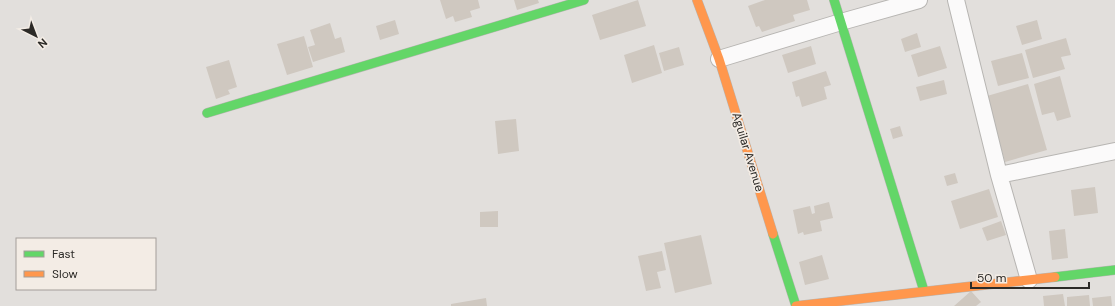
<svg xmlns="http://www.w3.org/2000/svg" width="1115" height="306" font-family="'DM Sans',sans-serif">
<rect width="100%" height="100%" fill="#e2dfdc"/>
<path fill="#cfc8c0" d="M 440,0 L 478,0 L 480,8 L 470,11 L 472,17 L 455,22 L 453,16 L 446,19 Z
M 514,0 L 538,0 L 539,3 L 517,10 Z
M 638,0 L 646,26 L 600,40 L 592,15 Z
M 765,0 L 807,0 L 810,10 L 793,15 L 795,21 L 762,32 L 759,26 L 756,27 L 748,6 Z
M 395,20 L 399,34 L 380,40 L 376,26 Z
M 1037,20 L 1042,39 L 1022,45 L 1016,26 Z
M 330,23 L 335,39 L 341,37 L 345,52 L 313,62 L 308,47 L 315,45 L 310,30 Z
M 917,33 L 921,47 L 905,52 L 901,39 Z
M 304,36 L 313,67 L 287,75 L 277,44 Z
M 1066,38 L 1071,55 L 1061,57 L 1065,69 L 1033,78 L 1025,50 Z
M 654,45 L 662,73 L 632,83 L 624,55 Z
M 811,46 L 816,64 L 788,73 L 782,55 Z
M 940,46 L 947,68 L 918,77 L 911,55 Z
M 679,47 L 684,65 L 664,71 L 659,53 Z
M 1022,53 L 1029,78 L 998,86 L 991,61 Z
M 229,60 L 237,87 L 228,90 L 230,94 L 216,99 L 206,67 Z
M 826,71 L 831,85 L 824,87 L 827,99 L 802,107 L 799,96 L 796,97 L 792,82 Z
M 1060,76 L 1071,117 L 1057,121 L 1054,112 L 1042,115 L 1034,84 Z
M 944,80 L 947,94 L 920,101 L 916,87 Z
M 1028,84 L 1047,150 L 1005,162 L 987,96 Z
M 516,119 L 519,151 L 498,154 L 495,121 Z
M 900,126 L 903,136 L 893,139 L 890,129 Z
M 955,173 L 958,183 L 947,186 L 944,176 Z
M 1095,187 L 1098,213 L 1074,216 L 1071,190 Z
M 989,189 L 998,217 L 960,229 L 951,201 Z
M 829,202 L 833,218 L 820,221 L 822,231 L 804,235 L 803,232 L 798,234 L 793,210 L 810,206 L 812,214 L 815,213 L 814,206 Z
M 498,211 L 498,227 L 480,227 L 480,212 Z
M 1001,221 L 1006,235 L 987,241 L 982,228 Z
M 1065,229 L 1068,258 L 1052,260 L 1049,231 Z
M 701,235 L 712,284 L 675,293 L 664,243 Z
M 662,251 L 666,270 L 657,272 L 661,288 L 646,291 L 638,256 Z
M 822,255 L 829,279 L 805,285 L 799,262 Z
M 971,291 L 981,302 L 976,306 L 954,306 Z
M 1063,294 L 1065,306 L 1044,306 L 1043,296 Z
M 1089,295 L 1090,306 L 1067,306 L 1067,297 Z
M 1111,296 L 1112,306 L 1093,306 L 1092,298 Z
M 486,298 L 487,306 L 451,306 L 451,304 Z"/>
<g fill="none" stroke-linecap="round" stroke-linejoin="round">
<defs>
<path id="street" d="M 956,0 L 999,175 L 1029,280
M 719,59 L 841,22 L 919,0
M 999,175 L 1115,151"/>
<path id="fast" d="M 834,0 L 924,291
M 207,113 L 584,0
M 773,234 L 796,306
M 1055,277 L 1115,270"/>
<path id="slow" d="M 697,0 L 719,59 L 773,234
M 796,306 L 1055,277"/>
</defs>
<use href="#street" stroke="#b7b5b2" stroke-width="18"/>
<use href="#fast" stroke="#b7b5b2" stroke-width="10"/>
<use href="#slow" stroke="#b7b5b2" stroke-width="10"/>
<use href="#street" stroke="#fbfafa" stroke-width="16"/>
<use href="#fast" stroke="#63d668" stroke-width="9"/>
<use href="#slow" stroke="#ff974d" stroke-width="9"/>
</g>
<g text-anchor="middle" dominant-baseline="central" stroke-width="3.5" stroke-linejoin="round" paint-order="stroke">
<g font-size="12" fill="#2c2a27" stroke="#f3ece5">
<text transform="translate(748 152) rotate(73)">Aguilar Avenue</text>
</g>
</g>
<rect x="16" y="238" width="140" height="52" fill="#f3ece5" stroke="#a39e99"/>
<rect x="24" y="251" width="20" height="6" fill="#63d668" stroke="#a39e99"/>
<text x="52" y="258" font-size="12" fill="#2c2a27">Fast</text>
<rect x="24" y="271" width="20" height="6" fill="#ff974d" stroke="#a39e99"/>
<text x="52" y="278" font-size="12" fill="#2c2a27">Slow</text>
<g transform="translate(36 36) rotate(138)" stroke="#f3ece5" stroke-width="3" paint-order="stroke">
<path d="M0-3L7 15L0 10L-7 15Z" fill="#2c2a27"/>
<text y="-6" font-size="11" font-weight="bold" text-anchor="middle" fill="#2c2a27">N</text>
</g>
<path d="M971 282v6h118v-6" fill="none" stroke="#2c2a27" stroke-width="2"/>
<text x="977" y="282" font-size="12" fill="#2c2a27" stroke="#f3ece5" stroke-width="3" paint-order="stroke">50 m</text>
</svg>
